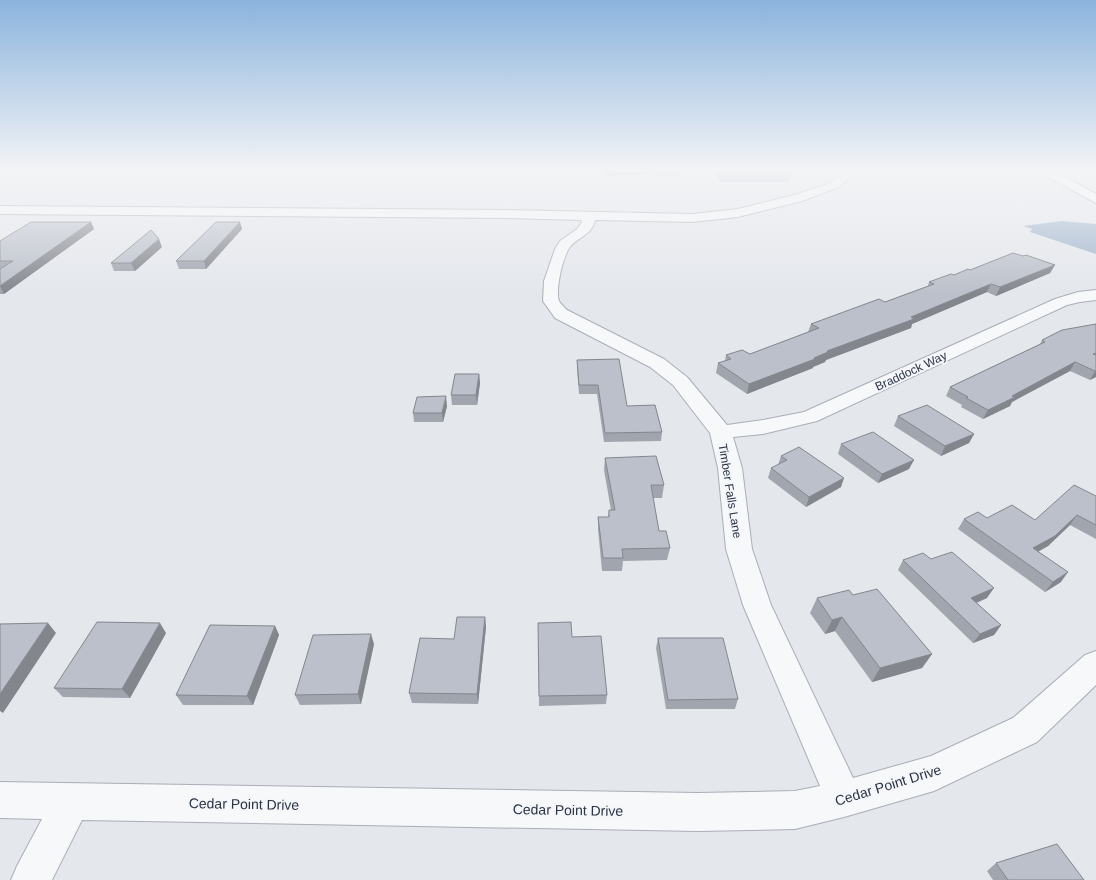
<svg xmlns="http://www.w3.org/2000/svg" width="1096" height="880" font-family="Helvetica,sans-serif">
<rect width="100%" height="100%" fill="#e4e7ec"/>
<path fill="#9fb4cc" d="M 1062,221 L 1096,224 L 1096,254 L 1030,232 L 1032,229 L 1023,226 Z"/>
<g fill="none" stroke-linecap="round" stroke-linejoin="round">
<defs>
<path id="minor" d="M 843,171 L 853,171 L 846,181 L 839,187 L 802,201 L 738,217 L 693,222 L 595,220 C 593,234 578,237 570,247 C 563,256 555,290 559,301 C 561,304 565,308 567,310 L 664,359 L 687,377 L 727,425 L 763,420 L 804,412 L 1055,299 L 1078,292 L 1096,290 L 1096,300 L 1080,302 L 1067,305 L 817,421 L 763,434 L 733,437 L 742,468 L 752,549 L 771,605 L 853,778 L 931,756 L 1013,718 L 1085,655 L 1096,651 L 1096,685 L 1037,742 L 934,791 L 844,817 L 795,829 L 698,831 L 82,820 L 52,880 L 11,880 L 17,866 L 42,819 L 0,818 L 0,782 L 698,793 L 795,791 L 820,786 L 743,605 L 726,549 L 718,468 L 710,433 L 673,385 L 650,367 L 555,318 L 543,301 L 544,281 L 555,249 L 560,241 L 577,229 L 582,222 L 581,220 L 507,218 L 0,214 L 0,206 L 507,210 L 693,214 L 738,209 L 794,195 L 831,183 Z"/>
<path id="major" d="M 1040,171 L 1053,171 L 1096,194 L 1096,203 L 1041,173 Z"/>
</defs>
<use href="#minor" stroke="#a9aeb7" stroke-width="2"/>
<use href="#major" stroke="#a3abb8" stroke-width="2"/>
<use href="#minor" fill="#f7f8fa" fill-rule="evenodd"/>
<use href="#major" fill="#fff" fill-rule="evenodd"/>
</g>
<path fill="#a1a5ae" d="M 590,171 L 789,171 L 791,173 L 788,182 L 721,182 L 715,172 L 680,172 L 676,175 L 665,176 L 655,173 L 607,176 L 602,171 L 591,172 Z
M 91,222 L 94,229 L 4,294 L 0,294 L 0,269 L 1,269 L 0,269 L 0,241 Z
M 240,222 L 242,229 L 206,269 L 179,269 L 176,261 Z
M 162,247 L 135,271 L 114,271 L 111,263 Z
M 1023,256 L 1055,265 L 1050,273 L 996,296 L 987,292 L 912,324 L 911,328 L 826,360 L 825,362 L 813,367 L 813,368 L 747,394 L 716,373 L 718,363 L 725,361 L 726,355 L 750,354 L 808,332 L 811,324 L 885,302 L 928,286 L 929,282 L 970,270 Z
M 1096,324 L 1096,377 L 1090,380 L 1070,371 L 1012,402 L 1010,406 L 983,419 L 961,407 L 962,405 L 946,396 L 950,387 L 1040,344 L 1042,340 Z
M 577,360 L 627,406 L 662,432 L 661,441 L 604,442 L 597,394 L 579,394 L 577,368 Z
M 479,374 L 480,383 L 477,405 L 452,405 L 451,395 Z
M 447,406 L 443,422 L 414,422 L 413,413 Z
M 898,416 L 974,434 L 969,443 L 941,456 L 894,426 Z
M 841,444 L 909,469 L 878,483 L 838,454 Z
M 781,456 L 841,487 L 806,507 L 768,478 L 771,468 L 778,465 Z
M 605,458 L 664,485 L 662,498 L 653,498 L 659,531 L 670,548 L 667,560 L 623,561 L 622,571 L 602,571 L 598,529 L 598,517 L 608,517 L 609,510 L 611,510 L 604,470 Z
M 1096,496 L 1096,539 L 1070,525 L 1048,546 L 1038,552 L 1061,582 L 1045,592 L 958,529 L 964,519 L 987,518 L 1035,520 Z
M 931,559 L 987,598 L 977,603 L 1001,625 L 994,635 L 973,643 L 898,570 L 903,560 Z
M 853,595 L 932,654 L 922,668 L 872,682 L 835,631 L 825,634 L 810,613 L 817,598 Z
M 485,617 L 486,627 L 478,704 L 412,703 L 409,693 L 454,639 Z
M 538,623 L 572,637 L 607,695 L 606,704 L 539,706 Z
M 275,626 L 279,635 L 253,705 L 183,705 L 176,695 Z
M 166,633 L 130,698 L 63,697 L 54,688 Z
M 658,638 L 738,699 L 735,709 L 666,709 L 656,648 Z
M 374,644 L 361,704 L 300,705 L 295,695 Z
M 996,863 L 1084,880 L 993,880 L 987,871 Z"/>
<path fill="#83868d" d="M 591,171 L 602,171 L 591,172 Z
M 608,171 L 655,171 L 655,173 L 607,176 Z
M 676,171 L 681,171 L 680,172 L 676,175 Z
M 91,222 L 94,229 L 4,294 L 0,286 Z
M 240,222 L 242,229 L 206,269 L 204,261 Z
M 159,239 L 162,247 L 135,271 L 131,263 Z
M 1055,265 L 1050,273 L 996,296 L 1000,287 Z
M 991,284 L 987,292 L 912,324 L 911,328 L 826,360 L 825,362 L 813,367 L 813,368 L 747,394 L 749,384 L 814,358 L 827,351 Z
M 1075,362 L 1070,371 L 1012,402 L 1010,406 L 983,419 L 988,410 L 1012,396 Z
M 1095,371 L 1096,371 L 1096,377 L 1090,380 Z
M 479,374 L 480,383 L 477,405 L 476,395 Z
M 446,396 L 447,406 L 443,422 L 442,413 Z
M 974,434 L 969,443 L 941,456 L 945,446 Z
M 914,460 L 909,469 L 878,483 L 882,474 Z
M 844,478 L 841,487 L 806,507 L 809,497 Z
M 1077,515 L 1070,525 L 1048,546 L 1026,558 L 1033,548 Z
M 1068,572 L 1061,582 L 1045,592 L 1053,582 Z
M 994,588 L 987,598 L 965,607 L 971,598 Z
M 485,617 L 486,627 L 478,704 L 477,694 Z
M 842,617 L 835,631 L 825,634 L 832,620 Z
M 48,623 L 56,633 L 3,713 L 0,711 L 0,694 Z
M 160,623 L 166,633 L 130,698 L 122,689 Z
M 1001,625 L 994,635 L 973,643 L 980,634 Z
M 275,626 L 279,635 L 253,705 L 247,696 Z
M 371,634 L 374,644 L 361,704 L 358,694 Z
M 932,654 L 922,668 L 872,682 L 880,668 Z"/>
<path fill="#bbc0ca" stroke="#83868d" d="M 721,171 L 789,171 L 791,173 L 722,172 Z
M 31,222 L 91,222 L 0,286 L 0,269 L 13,261 L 0,261 L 0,241 Z
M 216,222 L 240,222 L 204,261 L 176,261 Z
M 151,230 L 159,239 L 131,263 L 111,263 Z
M 1013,253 L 1023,256 L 1026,255 L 1055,265 L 1000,287 L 991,284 L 911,317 L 914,319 L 827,351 L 828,352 L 814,358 L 815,359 L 749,384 L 718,363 L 731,359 L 726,355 L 742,350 L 750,354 L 819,328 L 811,324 L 879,299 L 885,302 L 934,284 L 929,282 L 951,274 L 954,275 L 968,269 L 970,270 Z
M 1096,324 L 1096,353 L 1093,354 L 1096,355 L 1096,371 L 1095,371 L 1075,362 L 1012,396 L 1015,397 L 988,410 L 966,398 L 968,397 L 950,387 L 1045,342 L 1042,340 L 1062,330 Z
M 619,359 L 627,406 L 655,405 L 662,432 L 605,433 L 598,385 L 579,385 L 577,360 Z
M 455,374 L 479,374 L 476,395 L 451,395 Z
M 446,396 L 442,413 L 413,413 L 417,397 Z
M 927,405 L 974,434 L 945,446 L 898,416 Z
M 873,432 L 914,460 L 882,474 L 841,444 Z
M 799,447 L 844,478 L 809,497 L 771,468 L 787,460 L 781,456 Z
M 656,456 L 664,485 L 651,485 L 659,531 L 666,531 L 670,548 L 622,549 L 623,558 L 603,558 L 598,517 L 609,517 L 609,510 L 615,510 L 605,458 Z
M 1074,485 L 1096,496 L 1096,525 L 1077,515 L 1055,536 L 1033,548 L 1068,572 L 1053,582 L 964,519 L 978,512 L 987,518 L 1012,505 L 1035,520 Z
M 952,552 L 994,588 L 971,598 L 1001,625 L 980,634 L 903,560 L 923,553 L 931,559 Z
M 877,589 L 932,654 L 880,668 L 842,617 L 832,620 L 817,598 L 849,590 L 853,595 Z
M 457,617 L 485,617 L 477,694 L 409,693 L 420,638 L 454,639 Z
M 97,622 L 160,623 L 122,689 L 54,688 Z
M 571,622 L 572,637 L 601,636 L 607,695 L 539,696 L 538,623 Z
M 48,623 L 0,694 L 0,624 Z
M 210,625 L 275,626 L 247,696 L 176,695 Z
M 371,634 L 358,694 L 295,695 L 313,635 Z
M 658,638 L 723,638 L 738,699 L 668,700 Z
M 1057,844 L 1084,880 L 1008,880 L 996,863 Z"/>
<linearGradient id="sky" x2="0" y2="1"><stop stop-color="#8bb4dd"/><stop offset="0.58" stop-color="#f3f4f6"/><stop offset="1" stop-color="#f3f4f6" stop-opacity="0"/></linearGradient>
<rect width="1096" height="294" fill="url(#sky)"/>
<g text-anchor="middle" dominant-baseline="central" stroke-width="4" stroke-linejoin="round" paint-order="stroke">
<g font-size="12" fill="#2b3445" stroke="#f4f6f9">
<text transform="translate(911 371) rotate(-25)">Braddock Way</text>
<text transform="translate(730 491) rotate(81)">Timber Falls Lane</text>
</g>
<g font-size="14" fill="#2b3445" stroke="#f4f6f9">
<text transform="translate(888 785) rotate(-17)">Cedar Point Drive</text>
<text transform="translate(244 804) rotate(1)">Cedar Point Drive</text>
<text transform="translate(568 810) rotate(1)">Cedar Point Drive</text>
</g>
</g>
</svg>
